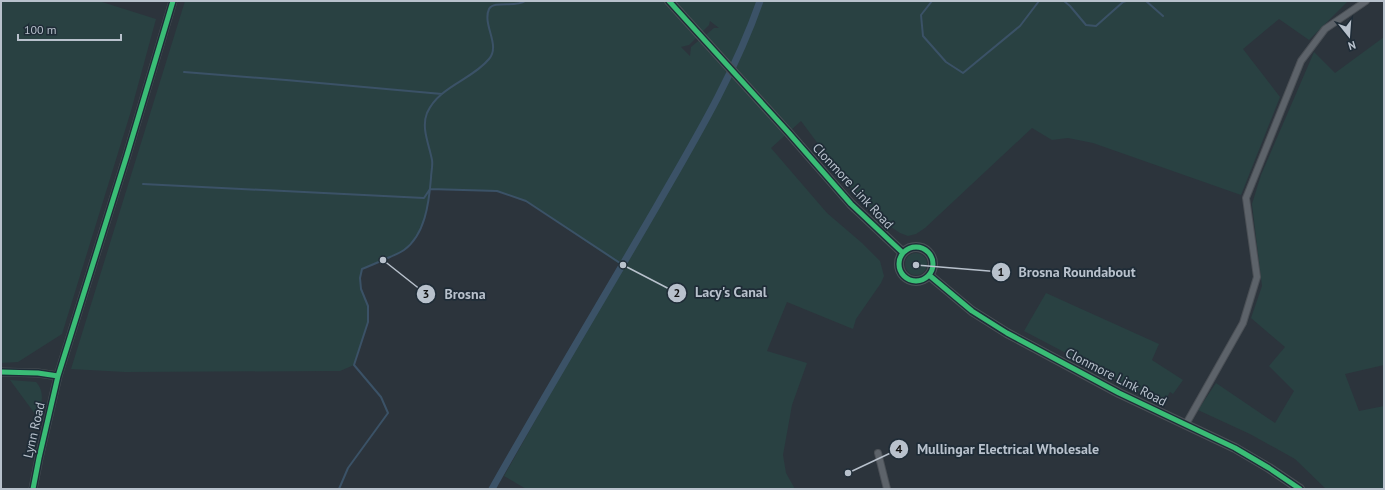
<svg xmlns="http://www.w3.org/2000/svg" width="1385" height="490" font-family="'PT Sans',sans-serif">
<rect width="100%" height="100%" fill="#2c343c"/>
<path fill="#294142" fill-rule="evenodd" d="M 1,1 L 99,1 L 156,19 L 131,111 L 62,334 L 18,362 L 1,363 Z
M 185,1 L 1348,1 L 1309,40 L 1279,19 L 1243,49 L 1280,97 L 1241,195 L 1093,143 L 1068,138 L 1052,140 L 1032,128 L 925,228 L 916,234 L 908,236 L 900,233 L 888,225 L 851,188 L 801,121 L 771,148 L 827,213 L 862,243 L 880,261 L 884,276 L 881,283 L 856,319 L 853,329 L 787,302 L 767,351 L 807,363 L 792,405 L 783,455 L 786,473 L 795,489 L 526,489 L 504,476 L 622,266 L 526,201 L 497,191 L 430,189 C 428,211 422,236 404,250 C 397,256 373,264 362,269 L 360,278 L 361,289 L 368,306 L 368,322 L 354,365 L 340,371 L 334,371 L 125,372 L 71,369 ZM 710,21 L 719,28 L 714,28 L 691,47 L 690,56 L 681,47 L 689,45 L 709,25 Z
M 1384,37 L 1384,365 L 1345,374 L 1359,411 L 1384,406 L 1384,489 L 1326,489 L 1295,459 L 1250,434 L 1198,410 L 1216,383 L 1275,423 L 1294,391 L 1269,366 L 1285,347 L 1251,318 L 1262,286 L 1252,204 L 1261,175 L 1314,52 L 1335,73 Z
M905 264a11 11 0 1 1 22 0a11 11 0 1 1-22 0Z
M 1046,293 L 1159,344 L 1152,360 L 1183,380 L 1173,394 L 1170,392 L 1163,404 L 1024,331 Z
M 10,380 L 36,382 C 46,393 41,405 38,418 Z"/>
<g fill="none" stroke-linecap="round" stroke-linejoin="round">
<path stroke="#3b5267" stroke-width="2" d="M 932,1 L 921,15 L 923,36 L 946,62 L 963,73 L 1020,26 L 1039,1
M 1064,1 L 1070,6 L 1086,25 L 1096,26 L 1123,2 L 1126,1
M 1146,1 L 1163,16
M 184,72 L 286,80 L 442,94
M 143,184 L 424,198 L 430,189 L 497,191 L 526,201 L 623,265
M 339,489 L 348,468 L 388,413 L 381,397 L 354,365 L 368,322 L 368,306 L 361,289 L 360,278 L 362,269 C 372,265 381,261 390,257 C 394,255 400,253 404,250 C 425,235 429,203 431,178 C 431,172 433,166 432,160 C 429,144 421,128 427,113 C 439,86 472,80 489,59 C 501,45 482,25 489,9 C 494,0 516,8 525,1"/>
<path stroke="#3b5267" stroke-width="7" d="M 492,489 C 546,393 603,299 658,204 C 696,138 735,73 760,1"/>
<defs>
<path id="minor" d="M 1186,424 L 1243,323 L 1257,277 L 1246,198 L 1301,61 L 1325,29 L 1366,1
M 878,453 L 887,489"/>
<path id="tertiary" d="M 1,372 L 38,373 L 58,376
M 33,489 L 39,458 L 58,376 L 127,155 L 173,1"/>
<path id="secondary" d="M 669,1 L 788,132 L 851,204 L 903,253
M899 264a17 17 0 1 1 34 0a17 17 0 1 1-34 0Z
M 929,275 L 972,311 L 1007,333 L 1119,393 L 1235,448 L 1269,468 L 1300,489"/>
</defs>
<use href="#minor" stroke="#4b5056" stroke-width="8"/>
<use href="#tertiary" stroke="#4b5056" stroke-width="9"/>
<use href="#secondary" stroke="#4b5056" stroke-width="10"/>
<use href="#minor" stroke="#5d636a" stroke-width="6"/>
<use href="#tertiary" stroke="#5d636a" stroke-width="7"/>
<use href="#secondary" stroke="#5c6168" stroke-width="8"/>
<defs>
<path id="cycleway" d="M 669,1 L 788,132 L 851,204 L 903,253
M899 264a17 17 0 1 1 34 0a17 17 0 1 1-34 0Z
M 929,275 L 972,311 L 1007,333 L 1119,393 L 1235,448 L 1269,468 L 1300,489
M 1,372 L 38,373 L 58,376
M 33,489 L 39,458 L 58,376 L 127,155 L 173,1"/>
</defs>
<use href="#cycleway" stroke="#1f2c37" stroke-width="8"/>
<use href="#cycleway" stroke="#3abd76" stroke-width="5"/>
</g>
<g text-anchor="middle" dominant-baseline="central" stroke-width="3.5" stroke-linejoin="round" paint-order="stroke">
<g font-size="13" fill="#b8c1cc" stroke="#1f2c37">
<text transform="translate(853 186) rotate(47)">Clonmore Link Road</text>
<text transform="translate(1116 377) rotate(27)">Clonmore Link Road</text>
<text transform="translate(34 430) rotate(-77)">Lynn Road</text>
</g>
</g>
<path fill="none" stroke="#b8c1cc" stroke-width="1.5" d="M916 265L1001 272M623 265L677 293M383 260L426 294M848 473L899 449"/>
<g fill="#b8c1cc" stroke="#1f2c37" stroke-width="1.5">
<circle cx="916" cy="265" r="4"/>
<circle cx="623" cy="265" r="4"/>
<circle cx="383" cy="260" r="4"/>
<circle cx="848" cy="473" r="4"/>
<circle cx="1001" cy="272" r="10"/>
<circle cx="677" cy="293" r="10"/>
<circle cx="426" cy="294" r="10"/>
<circle cx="899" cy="449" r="10"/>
</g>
<g font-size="12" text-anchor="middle" font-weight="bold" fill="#111">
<text x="1001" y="276">1</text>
<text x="677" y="297">2</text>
<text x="426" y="298">3</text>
<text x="899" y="453">4</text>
</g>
<g font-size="14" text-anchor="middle" font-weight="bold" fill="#b8c1cc" stroke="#1f2c37" stroke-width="3.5" stroke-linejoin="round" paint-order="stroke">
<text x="1077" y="277">Brosna Roundabout</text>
<text x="731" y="297">Lacy's Canal</text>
<text x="465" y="299">Brosna</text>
<text x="1008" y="454">Mullingar Electrical Wholesale</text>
</g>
<rect width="1385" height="490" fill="none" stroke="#b8c1cc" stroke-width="4"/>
<g transform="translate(1349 36) rotate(163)" stroke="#1f2c37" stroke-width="3" paint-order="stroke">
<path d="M0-3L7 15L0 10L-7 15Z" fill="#b8c1cc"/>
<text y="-6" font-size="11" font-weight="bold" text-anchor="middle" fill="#b8c1cc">N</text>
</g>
<path d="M18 34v6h103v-6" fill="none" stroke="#b8c1cc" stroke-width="2"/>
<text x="24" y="34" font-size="12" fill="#b8c1cc" stroke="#1f2c37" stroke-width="3" paint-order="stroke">100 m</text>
</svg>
